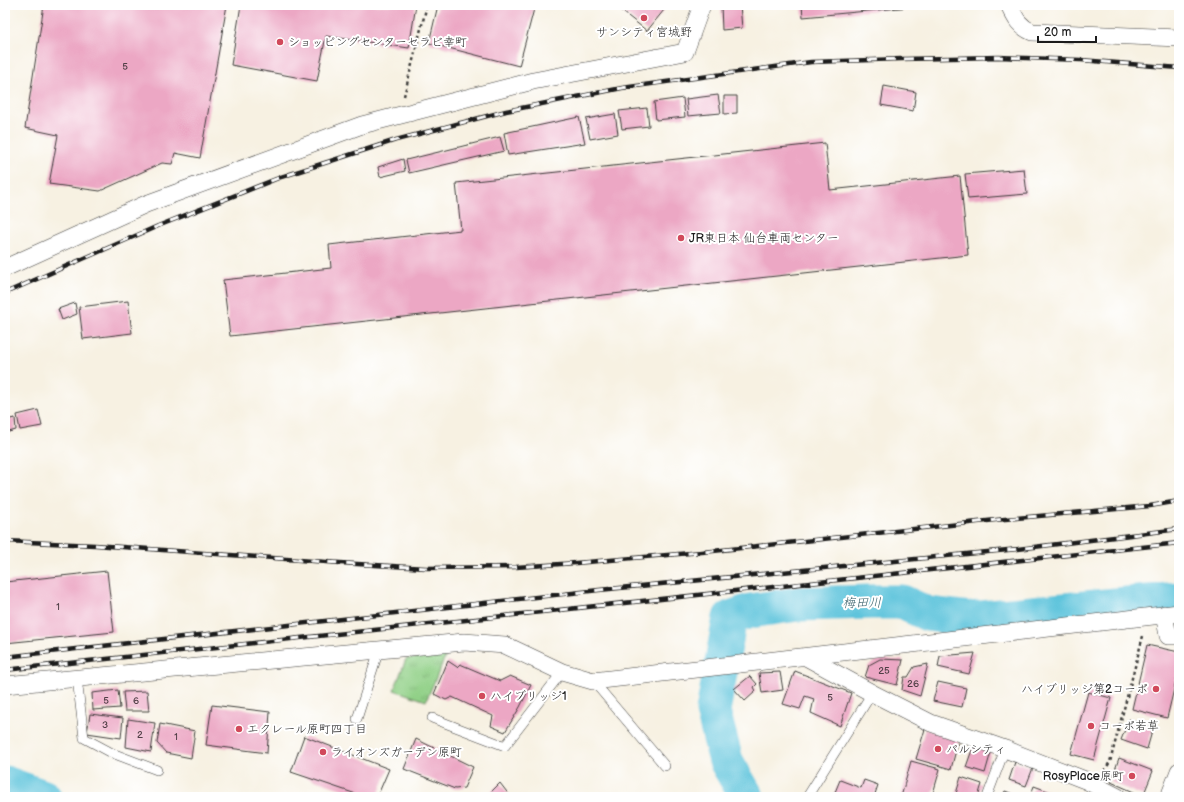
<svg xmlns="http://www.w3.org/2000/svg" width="1184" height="802" font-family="'Balsamiq Sans','Klee One',sans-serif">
<defs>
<pattern id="park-tufts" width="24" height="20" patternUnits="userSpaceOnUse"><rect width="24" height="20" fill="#91d087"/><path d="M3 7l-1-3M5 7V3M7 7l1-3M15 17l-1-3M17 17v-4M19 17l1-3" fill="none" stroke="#7cb274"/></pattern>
</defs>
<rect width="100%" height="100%" fill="#fff"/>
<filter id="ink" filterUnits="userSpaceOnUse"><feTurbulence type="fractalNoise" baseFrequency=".025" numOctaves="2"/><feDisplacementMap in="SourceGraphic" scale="8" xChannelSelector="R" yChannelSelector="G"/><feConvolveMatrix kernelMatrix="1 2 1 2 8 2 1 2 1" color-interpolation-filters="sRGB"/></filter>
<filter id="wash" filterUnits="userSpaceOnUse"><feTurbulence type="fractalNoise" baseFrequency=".012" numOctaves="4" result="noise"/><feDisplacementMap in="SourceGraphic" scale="16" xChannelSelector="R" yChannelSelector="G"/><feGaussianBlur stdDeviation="0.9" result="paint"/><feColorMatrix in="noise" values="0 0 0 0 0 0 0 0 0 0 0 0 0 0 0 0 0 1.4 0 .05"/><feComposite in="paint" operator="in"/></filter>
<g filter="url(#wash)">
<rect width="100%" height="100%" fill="#f7f1e2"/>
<path fill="url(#park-tufts)" stroke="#567652" d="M 446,655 L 426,701 L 394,690 L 406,659 Z"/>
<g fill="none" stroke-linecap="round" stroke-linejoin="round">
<path stroke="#5fc4dc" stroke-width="35" d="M 5,783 L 44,797
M 747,797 L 726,761 L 713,711 L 730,618 L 750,611 L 798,604 L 871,602 L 902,602 L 928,614 L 970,619 L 1179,599"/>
</g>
<g id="blocks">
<path fill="#eca7c4" d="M 44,5 L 227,5 L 200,158 L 175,153 L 172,164 L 162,163 L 100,191 L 49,184 L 58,135 L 25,128 Z
M 241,5 L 416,5 L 409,48 L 326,36 L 317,81 L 231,65 Z
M 438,5 L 535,5 L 519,66 L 429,43 Z
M 614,5 L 668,5 L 647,31 Z
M 721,5 L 740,5 L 742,28 L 722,30 Z
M 802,5 L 921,5 L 921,6 L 803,17 Z
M 884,86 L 916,92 L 913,111 L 881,105 Z
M 718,95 L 721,113 L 688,116 L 686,99 Z
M 724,96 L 737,96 L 737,113 L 724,114 Z
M 683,98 L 685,117 L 656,120 L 654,102 Z
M 647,108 L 649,126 L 622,129 L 619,111 Z
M 615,114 L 618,134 L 590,139 L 586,119 Z
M 579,117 L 585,143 L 508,155 L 504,133 Z
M 500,137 L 504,151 L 409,173 L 406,160 Z
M 825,143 L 830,190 L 960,176 L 968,255 L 230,336 L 223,280 L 331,268 L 329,245 L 461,230 L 456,183 Z
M 403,159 L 405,171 L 380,177 L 378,167 Z
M 1024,169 L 1027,194 L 968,199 L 965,174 Z
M 128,301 L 132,333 L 83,339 L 79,307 Z
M 75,303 L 77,314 L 62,320 L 58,309 Z
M 38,410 L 42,426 L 20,430 L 17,415 Z
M 15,418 L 16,430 L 5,433 L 5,420 Z
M 107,571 L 114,632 L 5,643 L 5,582 Z
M 1147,645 L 1179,652 L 1179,668 L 1167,718 L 1132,709 Z
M 975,653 L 969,674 L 938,667 L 940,656 Z
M 880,659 L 903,660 L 897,685 L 865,677 L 869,665 Z
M 448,661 L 457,667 L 460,664 L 500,681 L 510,676 L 531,685 L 520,707 L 505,732 L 491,726 L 493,716 L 452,697 L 446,700 L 434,694 Z
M 928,664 L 920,696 L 902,690 L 904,677 L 908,677 L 914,667 Z
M 795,671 L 851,693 L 840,726 L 811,713 L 814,699 L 805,696 L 800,709 L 783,704 Z
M 780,672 L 783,690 L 762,693 L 759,673 Z
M 750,676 L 757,684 L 754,687 L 756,691 L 745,701 L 734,689 Z
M 938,682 L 966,688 L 962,707 L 933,701 Z
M 118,690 L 120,708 L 93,710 L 92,693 Z
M 147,691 L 149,711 L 125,711 L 123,692 Z
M 1088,692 L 1111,698 L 1094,760 L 1071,754 Z
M 212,705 L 270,712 L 267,753 L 206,745 Z
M 90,714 L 123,718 L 121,738 L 87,733 Z
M 128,719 L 155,723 L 151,752 L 126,747 Z
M 1129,719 L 1153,728 L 1147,749 L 1121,740 Z
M 160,724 L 195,731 L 191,758 L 166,753 L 157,743 Z
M 925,729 L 959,739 L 951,769 L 916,759 Z
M 304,736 L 389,769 L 377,797 L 365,797 L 291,772 Z
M 416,739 L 473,767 L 464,788 L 455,789 L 404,769 Z
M 973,747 L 991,752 L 985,773 L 966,767 Z
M 1119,758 L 1153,771 L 1143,796 L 1111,782 Z
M 911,761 L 940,769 L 932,797 L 901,797 Z
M 1015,762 L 1033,768 L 1026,786 L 1009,780 Z
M 961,777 L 982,784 L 978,797 L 955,797 Z
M 840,780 L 861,788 L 864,780 L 878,785 L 875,794 L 883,797 L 833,797 Z
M 500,783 L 510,796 L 510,797 L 486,797 Z
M 1034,786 L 1064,797 L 1030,797 Z
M 1005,791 L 1021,797 L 1002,797 Z"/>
</g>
</g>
<g filter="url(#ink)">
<use href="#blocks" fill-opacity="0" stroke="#3d3c3a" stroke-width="1"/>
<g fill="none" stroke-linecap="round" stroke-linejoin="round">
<defs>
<path id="service" d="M 77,678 L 84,738 L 112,753 L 157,770
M 593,681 L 665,766
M 432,718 L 505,746 L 562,672
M 357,719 L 379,650
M 807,797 L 872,693
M 987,797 L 1005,749"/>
<path id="minor" d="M 1009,5 C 1015,17 1018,26 1032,32 L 1179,38
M 5,268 L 146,204 L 362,125 L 533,81 L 685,52 L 702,5
M 1164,614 L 1168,636 L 1179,636
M 806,657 L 872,693 L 931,723 L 1005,749 L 1085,780 L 1118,797
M 5,685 L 464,642 L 505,645 L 562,672 L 593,681 L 1179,613
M 1169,797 L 1179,771"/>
</defs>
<use href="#service" stroke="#3d3c3a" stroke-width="10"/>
<use href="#minor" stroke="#3d3c3a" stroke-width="18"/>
<path stroke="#3d3c3a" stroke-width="2.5" stroke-dasharray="3 3" stroke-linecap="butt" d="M 404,96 L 427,5
M 1104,771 L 1110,762 L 1143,636"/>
<use href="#service" stroke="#fff" stroke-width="9"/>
<use href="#minor" stroke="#fff" stroke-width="17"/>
<defs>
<path id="rail" d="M 5,293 L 158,226 L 281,177 L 396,140 L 506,111 L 622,88 L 811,62 L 902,59 L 999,57 L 1081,60 L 1179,68
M 5,541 L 95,545 L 340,563 L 426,568 L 516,567 L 576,563 L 713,551 L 1005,519 L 1150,506 L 1179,501
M 5,657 L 599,590 L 1018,549 L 1179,529
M 5,670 L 1179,543"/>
</defs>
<use href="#rail" stroke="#1c1c1c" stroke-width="4.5"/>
<use href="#rail" stroke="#fff" stroke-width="3" stroke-dasharray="9" stroke-linecap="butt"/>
</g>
</g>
<g fill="#d1495b" stroke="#fff" stroke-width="1.5">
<circle cx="644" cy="18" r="4"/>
<circle cx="280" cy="42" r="4"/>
<circle cx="681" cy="238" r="4"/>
<circle cx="1156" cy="689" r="4"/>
<circle cx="482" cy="696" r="4"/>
<circle cx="1091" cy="726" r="4"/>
<circle cx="239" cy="729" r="4"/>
<circle cx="938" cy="749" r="4"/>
<circle cx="323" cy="752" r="4"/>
<circle cx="1132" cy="776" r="4"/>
</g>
<g text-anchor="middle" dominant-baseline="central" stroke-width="4" stroke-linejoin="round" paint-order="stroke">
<g font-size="10" fill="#503f46">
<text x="125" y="67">5</text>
<text x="58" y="607">1</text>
<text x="884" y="671">25</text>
<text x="913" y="684">26</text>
<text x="830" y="698">5</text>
<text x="106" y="701">5</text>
<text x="136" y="701">6</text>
<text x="105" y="725">3</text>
<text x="140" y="735">2</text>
<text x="176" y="737">1</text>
</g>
<g font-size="12" fill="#1c1c1c" stroke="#fff" text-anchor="start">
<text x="644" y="32" text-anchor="middle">サンシティ宮城野</text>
<text x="288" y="42">ショッピングセンターセラビ幸町</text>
<text x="689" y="238">JR東日本 仙台車両センター</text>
<text x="1148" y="689" text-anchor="end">ハイブリッジ第2コーポ</text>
<text x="490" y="696">ハイブリッジ1</text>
<text x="1099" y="726">コーポ若草</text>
<text x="247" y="729">エクレール原町四丁目</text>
<text x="946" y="749">パルシティ</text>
<text x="331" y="752">ライオンズガーデン原町</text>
<text x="1124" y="776" text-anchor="end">RosyPlace原町</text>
</g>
<g font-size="13" font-style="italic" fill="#375f69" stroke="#fff">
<text transform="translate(862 603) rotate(-1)">梅田川</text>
</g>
</g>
<rect width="1184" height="802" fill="none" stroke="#fff" stroke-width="20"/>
<path d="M1038 36v6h58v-6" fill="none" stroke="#1c1c1c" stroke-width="2"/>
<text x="1044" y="36" font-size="12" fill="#1c1c1c" stroke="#ffffff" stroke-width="3" paint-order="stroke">20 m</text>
</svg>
